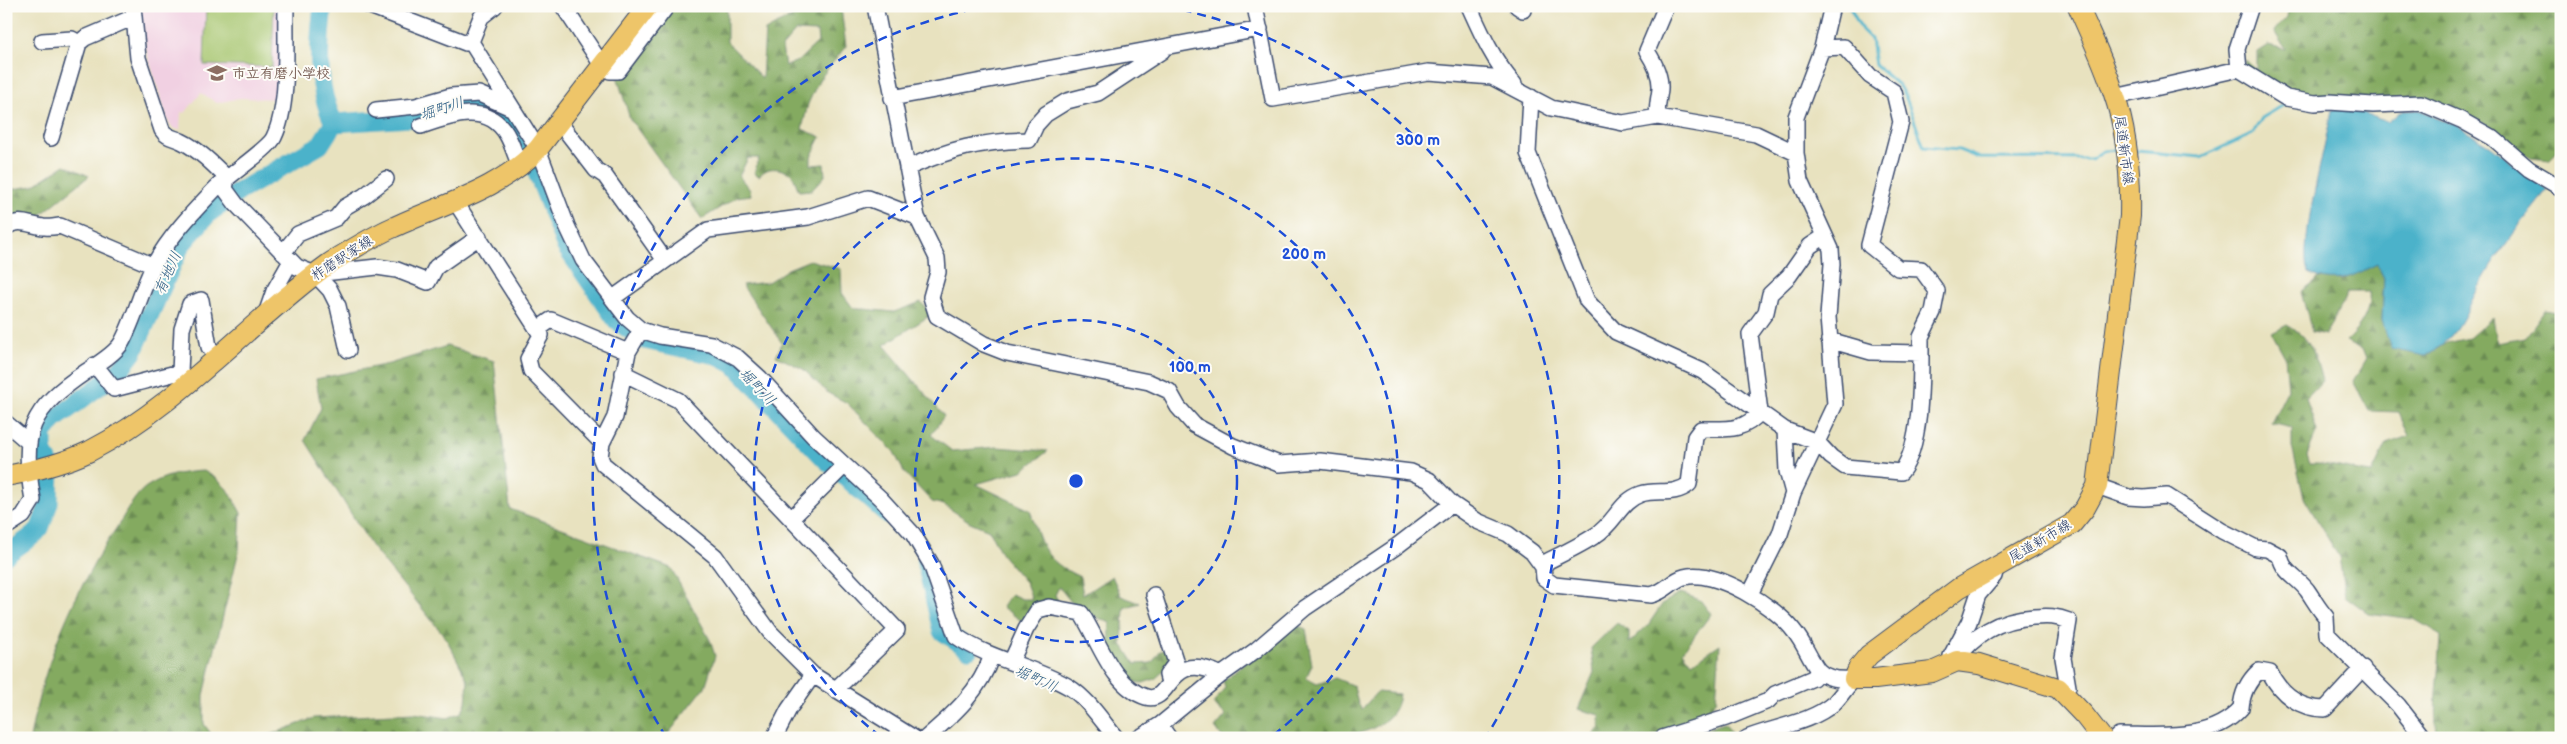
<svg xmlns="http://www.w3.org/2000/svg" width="2567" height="744" font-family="'Balsamiq Sans','Klee One',sans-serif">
<defs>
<pattern id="forest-firs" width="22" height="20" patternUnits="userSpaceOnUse" patternTransform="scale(1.25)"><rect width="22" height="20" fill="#84aa60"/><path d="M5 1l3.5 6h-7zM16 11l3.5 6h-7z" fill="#6b8b52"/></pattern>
</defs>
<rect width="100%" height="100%" fill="#fdfcf7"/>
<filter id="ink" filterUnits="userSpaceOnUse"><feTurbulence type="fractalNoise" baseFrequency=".02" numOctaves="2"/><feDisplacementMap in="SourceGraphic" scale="10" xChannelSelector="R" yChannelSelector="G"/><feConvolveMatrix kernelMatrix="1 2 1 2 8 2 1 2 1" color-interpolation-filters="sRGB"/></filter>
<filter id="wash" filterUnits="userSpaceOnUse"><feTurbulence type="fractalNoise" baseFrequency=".0096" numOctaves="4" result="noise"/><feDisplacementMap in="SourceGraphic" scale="20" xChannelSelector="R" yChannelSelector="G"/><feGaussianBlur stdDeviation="1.12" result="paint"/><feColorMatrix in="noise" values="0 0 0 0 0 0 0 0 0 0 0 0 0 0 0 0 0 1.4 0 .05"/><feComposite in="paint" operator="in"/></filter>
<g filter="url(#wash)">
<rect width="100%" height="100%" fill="#e8e2bf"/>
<path fill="#f1d0e2" d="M 140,6 L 284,6 L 279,99 L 240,98 L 217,103 L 201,93 L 185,113 L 181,112 L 180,130 L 173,128 L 168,121 L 147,53 Z"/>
<path fill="#a5c56d" stroke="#607a66" d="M 206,6 L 274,6 L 272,67 L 204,65 Z"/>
<path fill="url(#forest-firs)" stroke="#506c5f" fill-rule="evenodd" d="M 672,6 L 727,6 L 727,42 L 762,78 L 765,31 L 811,6 L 841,8 L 846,46 L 819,80 L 808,104 L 802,129 L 821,137 L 811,157 L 811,165 L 824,164 L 825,176 L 812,190 L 799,191 L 792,174 C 779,168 769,165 759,176 L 754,173 L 759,158 L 748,158 L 739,176 L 750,190 L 751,195 L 737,197 L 702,219 L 630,119 L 617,76 ZM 796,31 L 817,32 L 818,42 L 798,61 L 785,66 L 782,47 Z
M 2289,6 L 2561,6 L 2561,148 L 2549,160 L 2530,158 L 2485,124 L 2437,102 L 2309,100 L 2243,75 L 2245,60 L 2257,70 L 2257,52 L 2268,45 L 2285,49 L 2274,31 L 2287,17 Z
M 65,165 L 89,176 L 38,217 L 6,217 L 6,190 L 33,186 Z
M 810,260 L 841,269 L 842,293 L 853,308 L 894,312 L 921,302 L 931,315 L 884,345 L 944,416 L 931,435 L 952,451 L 997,447 L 1048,451 L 1022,471 L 976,484 L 1030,510 C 1042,546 1043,560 1080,577 L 1083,595 L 1112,576 L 1121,596 L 1140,603 L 1124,608 L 1122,644 L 1135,664 L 1152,663 L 1160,651 L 1168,649 L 1170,665 L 1155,679 L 1140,684 L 1126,679 L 1109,656 L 1110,623 L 1076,608 L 1059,587 L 1055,595 L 1061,606 L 1026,624 L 1002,607 L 1011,594 L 1022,599 L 1032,599 L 1026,583 L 1002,555 L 989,530 L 970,522 L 944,505 L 932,502 L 904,472 L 894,452 L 847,403 L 828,393 L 803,369 L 776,356 L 782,343 L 742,285 L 768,282 L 788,269 Z
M 2377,264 L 2384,278 L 2382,320 L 2426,356 L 2446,343 L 2469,338 L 2493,317 L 2497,343 L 2525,338 L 2545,310 L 2561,313 L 2561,738 L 2438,738 C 2431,704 2440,669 2441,635 L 2414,619 L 2368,613 L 2345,596 L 2339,557 L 2304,498 L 2292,447 L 2292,428 L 2271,423 L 2288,389 L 2285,357 L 2272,333 L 2287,325 C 2312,339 2315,355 2322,381 L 2306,398 L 2317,431 L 2307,455 L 2310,464 C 2332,463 2351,471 2372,473 L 2386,444 L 2409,436 L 2399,412 L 2369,411 L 2353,381 L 2366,359 L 2362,349 L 2346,341 C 2360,328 2371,312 2369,292 L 2348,292 L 2325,335 L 2312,332 L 2301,292 L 2319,278 L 2342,280 Z
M 447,346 L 494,361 L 510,509 L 671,568 L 710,640 L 715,656 L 705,687 L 665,738 L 256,738 L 270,735 L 314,718 L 414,713 L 448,718 L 462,712 L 466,702 L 468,681 L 446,638 L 372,547 L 305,440 L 321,408 L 316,379 L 389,364 Z
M 204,471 L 217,479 L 229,491 L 241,513 L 239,550 L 204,695 L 204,724 L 214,738 L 30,738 C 44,660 75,589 119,524 C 126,512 135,495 146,487 C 164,475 183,472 204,471 Z
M 1681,593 L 1700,600 L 1711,614 L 1683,651 L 1692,663 L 1720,644 L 1716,701 L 1701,721 L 1647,738 L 1591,738 L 1600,727 L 1600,715 L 1578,709 L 1594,672 L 1591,648 L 1617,623 L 1629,631 L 1629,643 L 1648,625 L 1663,603 Z
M 1291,623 L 1306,629 L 1312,665 L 1306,678 L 1317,684 L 1335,678 L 1354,686 L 1358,704 L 1362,709 L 1377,692 L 1399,694 C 1396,733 1341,741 1311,735 L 1312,738 L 1223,738 L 1215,728 L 1226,715 L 1213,704 L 1225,687 L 1223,681 Z
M 1725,723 L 1733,736 L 1731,738 L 1677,738 Z"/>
<path fill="#4cb2ca" stroke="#347094" d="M 2354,104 L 2364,114 L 2388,122 L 2402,110 L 2417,109 L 2460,127 L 2491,146 L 2547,191 C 2524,219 2502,247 2484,278 C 2462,315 2466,330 2426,356 L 2391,349 L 2382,320 L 2384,278 L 2377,264 C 2351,277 2337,286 2308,273 C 2298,246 2326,143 2332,110 Z"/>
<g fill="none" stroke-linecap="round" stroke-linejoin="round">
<path stroke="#4cb2ca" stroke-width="3" d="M 1849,6 L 1862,30 L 1871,39 L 1875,65 L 1899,86 L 1906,98 L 1924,147 L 1959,150 L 1979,158 L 2091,159 L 2103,151 L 2119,150
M 2137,151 L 2201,157 L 2253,133 L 2262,118 L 2287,103"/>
<path stroke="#4cb2ca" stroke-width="19" d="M 323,6 C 318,45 316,88 334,123
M 334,123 L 426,117 L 467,100 L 495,106 L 510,118 L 524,139 L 566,247 L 617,321 L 644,340 L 716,355 L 735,365 L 826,460 L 887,514
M 6,555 L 35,534 L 40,528 L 49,503 L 50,465 L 43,451 L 43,432 L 54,420 L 118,372 L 132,354 L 181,245 L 209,213 L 240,191 L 320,145 L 334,123
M 926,563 L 942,631 L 969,649"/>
</g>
</g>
<g filter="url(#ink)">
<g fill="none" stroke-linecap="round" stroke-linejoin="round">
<defs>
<path id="minor" d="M 133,6 L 138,58 L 162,130 C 167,138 173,137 181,141 C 198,149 214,165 227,178 L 225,189 L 236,204 L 297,267 L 315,274 L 330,290 L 338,306 L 348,350
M 370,6 L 466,43 L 471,42
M 495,6 L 481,17 L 471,42 L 538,149 L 567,226 L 583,260 L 627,318 L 641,330 L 660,336 L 711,344 L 738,358 L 760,378 L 813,436 L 880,498 L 913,534 L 931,564 L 956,636 C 990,660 1033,666 1069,687 C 1088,699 1102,721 1116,738
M 563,6 L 602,65 L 610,71 L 618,71 L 667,6
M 875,6 L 917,217 L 937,258 L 938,272 L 931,297 L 937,316 L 984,344 L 1007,353 L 1149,382 L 1169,391 L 1178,407 L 1194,425 L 1233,446 L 1279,464 L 1320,461 L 1411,472 L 1429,480 L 1452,504 L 1477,521 L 1508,534 L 1532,552 L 1543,567
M 1255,6 L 1273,99 L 1428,72 L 1492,77 L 1551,108 L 1623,123 L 1658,117 L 1756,134 L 1796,153
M 1469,6 C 1482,35 1493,60 1514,84
M 1517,6 L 1523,10
M 42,41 L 72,39 L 79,43
M 1822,48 L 1844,47 L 1870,76 L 1894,92 L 1901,122 L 1869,245 L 1898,268 L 1921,269 L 1937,291 L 1933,312 L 1921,337 L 1921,353
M 2239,69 L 2237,49 L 2251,6
M 1531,97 L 1528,153 L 1587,301 L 1616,332 L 1702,371 L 1785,430 L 1787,471 L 1793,493
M 2115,97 L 2239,69 L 2286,98 L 2315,103 L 2329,102 L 2373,105 L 2421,103 L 2461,120 L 2493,138 L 2529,169 L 2561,188
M 892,98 L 1260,29
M 376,110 L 416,106 L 451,96 L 479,94 L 511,108
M 1658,117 C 1656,106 1659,100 1660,89 C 1661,76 1654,62 1647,51 L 1666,6
M 559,122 L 596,170 L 605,176 L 664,259
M 421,126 C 449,116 488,101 507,135 C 513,145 515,157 521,167
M 51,138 L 79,43 L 85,38 L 134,17
M 907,168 C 951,149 980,141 1029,140 L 1036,125 L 1046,114 L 1067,101 L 1098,93 L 1162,51 L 1162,49
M 455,201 L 541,335 L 528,359 L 531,371 L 602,443 L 600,457 L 603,464 L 715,556 L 770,632 L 813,675 L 914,738
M 6,227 C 19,218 29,225 43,227 C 48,228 54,227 60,226 L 154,266
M 1825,236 L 1810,246 L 1789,276 L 1770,294 L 1766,312 L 1750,334 L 1760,412 C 1744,432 1725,429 1701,429 L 1695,437 L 1689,484 C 1675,496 1657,489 1641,494 C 1620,501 1615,523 1596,535 C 1581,545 1564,553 1548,561 L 1543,567 L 1544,578 L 1554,585 L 1651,595 C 1667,591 1672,580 1684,577 C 1715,568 1776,607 1794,631 C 1804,643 1809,658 1818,670 C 1827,680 1842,680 1854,679
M 283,253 L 298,234 L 336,218 L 345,207 L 364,196 L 386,179
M 315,274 L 377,267 L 397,270 L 428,282 L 436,267 L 479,237
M 613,298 L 708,230 L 808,217 L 868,198 L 917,217
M 266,314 L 274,291 L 291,261
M 538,329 L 551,320 L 628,352
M 95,365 L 114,389 L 180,372
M 623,373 L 678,400 L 897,630 L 835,690
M 187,382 L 180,372 L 182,329 L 190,304 L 201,300 L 209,347 L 217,357
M 6,423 L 27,441
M 1785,430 L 1817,442 L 1831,457 L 1845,467 L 1901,472 C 1921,447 1921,385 1921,353 L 1871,352 L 1829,340
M 602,443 L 615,417 L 628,352 L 641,330
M 2097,486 L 2128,497 L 2144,498 L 2167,496 L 2222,531 L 2256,548 L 2267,549 L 2280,556 C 2284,574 2296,576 2307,590 C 2314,600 2318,608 2326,617 L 2327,634 L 2398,705 L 2422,736
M 791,519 L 844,466
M 6,527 L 23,516 L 33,500 C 21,432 29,410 87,371 C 98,364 116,353 122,342 C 135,318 141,290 154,265 C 169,237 193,212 215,189 C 227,176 269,149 274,137 C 290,104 285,44 286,6
M 1750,594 L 1780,534 L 1793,493 L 1835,404 L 1828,317 L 1832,264 L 1831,249 L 1800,181 L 1796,153 L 1796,117 L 1822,48 L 1832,6
M 1154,595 L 1176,663 L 1167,675 L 1168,679
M 1951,656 L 1969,622 L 1978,595 L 1994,576 L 1996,568
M 1011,662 L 1026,629 L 1038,610 L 1049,607 L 1081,613 C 1099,640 1112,687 1146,697 C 1172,705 1167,647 1221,675
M 1952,663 C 1975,635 1997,619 2034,617 C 2048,616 2057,616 2069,621 L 2063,658 L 2068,687 L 2064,695
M 1160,725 L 1169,738
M 774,738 L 789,709 L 813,675
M 926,738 C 954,714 980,691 992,655
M 1139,738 L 1160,725 L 1221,675 L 1256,650 L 1305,608 L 1397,546 L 1452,504
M 1662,738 L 1726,718 L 1768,701 L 1775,694 L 1813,678 L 1819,671
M 1747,738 C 1774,727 1811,723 1834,703 C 1841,696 1847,686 1854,679
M 2116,738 L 2119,735 C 2160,735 2211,742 2241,708 C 2242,693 2248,681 2259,671 L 2270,673 C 2281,694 2299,709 2325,709 L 2363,668"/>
<path id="major" d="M 2078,6 C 2090,34 2104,62 2113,91 C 2127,131 2131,174 2130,216 L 2097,486 L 2085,508 L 2072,524 L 1959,588 L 1869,655 L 1859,667 L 1854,679 L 1875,679 L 1932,672 L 1957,661 L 1979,664 L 2058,688 L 2084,715 L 2102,738
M 6,476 C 33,471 65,463 90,451 C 181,404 248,322 330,263 C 351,250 371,237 394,227 C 443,204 500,190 538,149 L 648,6"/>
</defs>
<use href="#minor" stroke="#3a4a6d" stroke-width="18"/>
<use href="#major" stroke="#3a4a6d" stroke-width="22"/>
<use href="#minor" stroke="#fff" stroke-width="15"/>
<use href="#major" stroke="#eec569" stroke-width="20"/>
</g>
</g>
<g fill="none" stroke="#1d4ed8" stroke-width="2.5" stroke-dasharray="9 6">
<circle cx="1076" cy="481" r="161"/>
<path d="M880 736A322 322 0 1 1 1272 736"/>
<path d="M666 737A483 483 0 0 1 984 7M1168 7A483 483 0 0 1 1486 737"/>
</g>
<defs>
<symbol id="school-bare" viewBox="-9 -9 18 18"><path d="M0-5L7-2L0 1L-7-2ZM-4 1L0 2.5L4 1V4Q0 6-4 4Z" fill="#8d6e63" stroke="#fdfcf7" stroke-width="2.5" paint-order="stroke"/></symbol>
</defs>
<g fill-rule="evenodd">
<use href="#school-bare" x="203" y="59" width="28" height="28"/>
</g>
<g text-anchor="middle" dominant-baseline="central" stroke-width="4" stroke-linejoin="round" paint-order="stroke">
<g font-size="14" font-weight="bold" fill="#785e54" stroke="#fdfcf7" text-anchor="start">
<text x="232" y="73">市立有磨小学校</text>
</g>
<g font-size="14" fill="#1b2f5e" stroke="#fdfcf7">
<text transform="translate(2124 150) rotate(82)">尾道新市線</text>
<text transform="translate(342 258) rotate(-33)">柞磨駅家線</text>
<text transform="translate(2040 541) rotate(-31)">尾道新市線</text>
</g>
<g font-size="15" font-style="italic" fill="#2c5d84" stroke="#fdfcf7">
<text transform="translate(442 109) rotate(-18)">堀町川</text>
<text transform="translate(168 273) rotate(-66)">有地川</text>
<text transform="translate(757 387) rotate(46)">堀町川</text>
<text transform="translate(1036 679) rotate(24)">堀町川</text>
</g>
</g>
<circle cx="1076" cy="481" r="8" fill="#1d4ed8" stroke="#fdfcf7" stroke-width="2.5"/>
<g font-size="15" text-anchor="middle" font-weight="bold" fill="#1d4ed8" stroke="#fdfcf7" stroke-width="4" stroke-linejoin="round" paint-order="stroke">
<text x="1418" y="145">300 m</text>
<text x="1304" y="259">200 m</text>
<text x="1190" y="372">100 m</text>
</g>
<rect width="2567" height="744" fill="none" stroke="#fdfcf7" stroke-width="25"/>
</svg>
